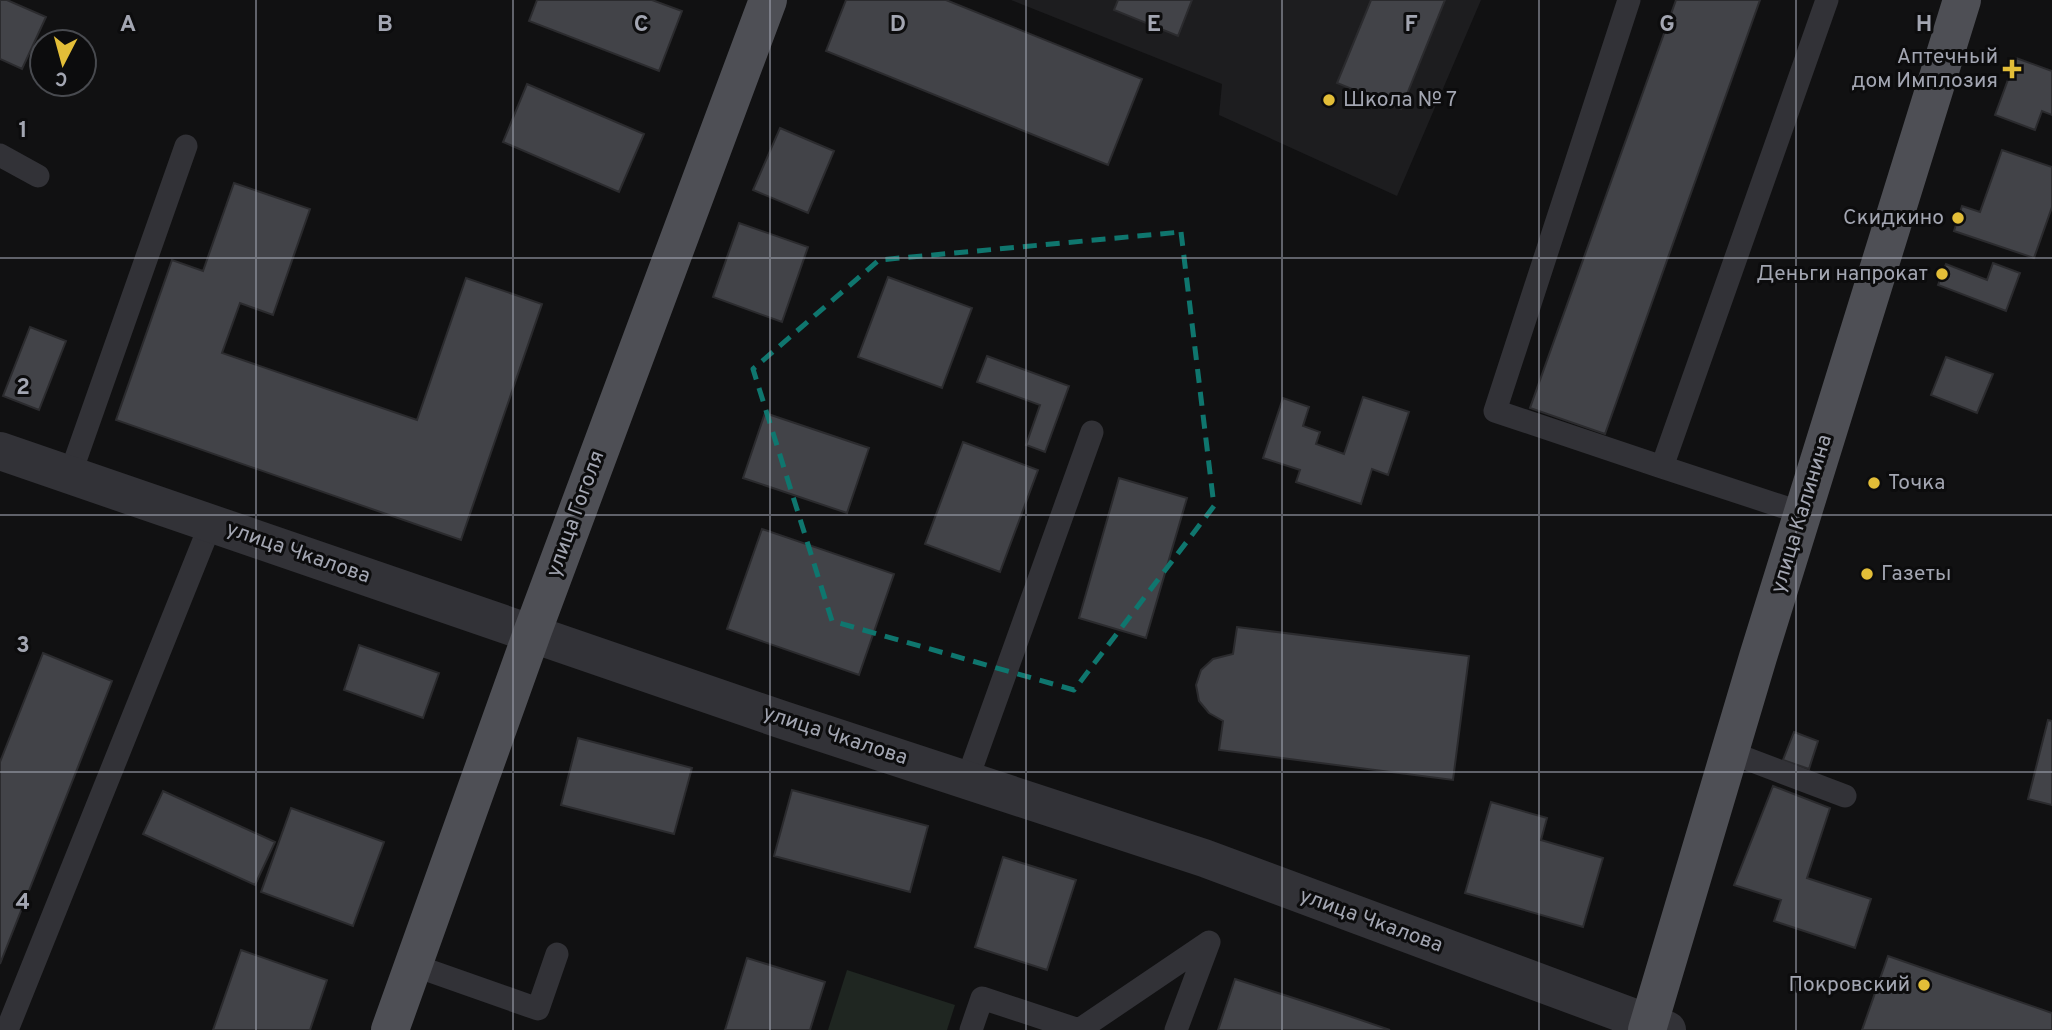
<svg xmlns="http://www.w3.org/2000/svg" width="2052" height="1030" font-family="Overpass,sans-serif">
<rect width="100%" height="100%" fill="#111112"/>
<path fill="#1d1d1f" d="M 1011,0 L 1481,0 L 1397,196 L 1219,115 L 1222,84 Z"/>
<path fill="#1f2621" d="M 847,970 L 955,1005 L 947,1030 L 828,1030 Z"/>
<path fill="#424348" stroke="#2b2b2e" stroke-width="2" d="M 0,0 L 7,0 L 46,17 L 22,69 L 0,59 Z
M 537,0 L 652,0 L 682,11 L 659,71 L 529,21 Z
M 846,0 L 946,0 L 1142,79 L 1108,165 L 826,51 Z
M 1118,0 L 1192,0 L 1178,36 L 1114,10 Z
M 1371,0 L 1445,0 L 1401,109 L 1337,83 Z
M 1676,0 L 1760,0 L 1605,434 L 1530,408 Z
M 2016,58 L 2052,71 L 2052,115 L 2042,111 L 2035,130 L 1995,115 Z
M 527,84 L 644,134 L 619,192 L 503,142 Z
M 780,128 L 834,151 L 808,213 L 753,190 Z
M 2002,150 L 2052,167 L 2052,207 L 2034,258 L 1954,231 L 1962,206 L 1980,212 Z
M 234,183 L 310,209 L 273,315 L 240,303 L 222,353 L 417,420 L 466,278 L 542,304 L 461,540 L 116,420 L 172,260 L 203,271 Z
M 739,223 L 808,247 L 782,322 L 713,297 Z
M 1993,263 L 2020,273 L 2006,311 L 1938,285 L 1946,264 L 1987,280 Z
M 888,277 L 972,308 L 942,388 L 858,357 Z
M 30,327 L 66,341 L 39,410 L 3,396 Z
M 987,356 L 1069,386 L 1045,452 L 1026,445 L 1040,405 L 977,382 Z
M 1946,357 L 1993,374 L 1977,413 L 1931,395 Z
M 1363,397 L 1409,412 L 1388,475 L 1372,469 L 1361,504 L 1296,482 L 1300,470 L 1263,458 L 1283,398 L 1309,407 L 1303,426 L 1320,432 L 1316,444 L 1344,454 Z
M 765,413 L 869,448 L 847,513 L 743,478 Z
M 963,442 L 1038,470 L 1000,572 L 925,544 Z
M 1119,478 L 1187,498 L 1146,638 L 1079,618 Z
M 762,529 L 894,574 L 859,675 L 727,629 Z
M 1237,627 L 1469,656 L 1453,780 L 1219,750 L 1223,721 L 1209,713 L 1199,701 L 1196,685 L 1201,670 L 1213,659 L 1233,654 Z
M 359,645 L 439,673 L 423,718 L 344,690 Z
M 43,653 L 112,681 L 0,964 L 0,762 Z
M 2048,720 L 2052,721 L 2052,805 L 2028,799 Z
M 1794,732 L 1818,741 L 1809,769 L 1783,760 Z
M 578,738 L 692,768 L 674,834 L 561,805 Z
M 1773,786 L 1830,808 L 1807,878 L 1871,899 L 1855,948 L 1774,921 L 1781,900 L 1734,885 Z
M 792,790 L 928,826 L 910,892 L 774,856 Z
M 163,791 L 275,842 L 255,885 L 143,834 Z
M 1491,802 L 1547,818 L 1541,840 L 1603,858 L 1583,927 L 1465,893 Z
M 291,808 L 384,842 L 353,926 L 261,892 Z
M 1003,857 L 1076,880 L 1047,970 L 975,947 Z
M 241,950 L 327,980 L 310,1030 L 213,1030 Z
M 1888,956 L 2052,1013 L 2052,1030 L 1862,1030 Z
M 747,958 L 825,982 L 810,1030 L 725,1030 Z
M 1235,979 L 1349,1016 L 1390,1030 L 1218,1030 Z"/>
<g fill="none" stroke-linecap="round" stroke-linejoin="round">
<path stroke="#323237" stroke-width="23" d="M 1629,0 L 1495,411 L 1662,467
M 0,155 L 38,176
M 70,475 L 186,146
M 1802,513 L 1662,467 L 1827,0
M 1729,752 L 1845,796
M 967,780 L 1092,432
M 413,965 L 538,1009 L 557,954
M 7,1030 L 211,523
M 971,1030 L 982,998 L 1079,1030 L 1209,942 L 1176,1030"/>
<path stroke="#323237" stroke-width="38" d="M 0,451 L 783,720 L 1204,858 L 1667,1030"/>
<path stroke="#4e4f55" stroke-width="38" d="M 390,1030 L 532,633 L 768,0
M 1647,1030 L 1758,657 L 1962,0"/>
</g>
<path fill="none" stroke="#0f766e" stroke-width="5" stroke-dasharray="14 9" stroke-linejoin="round" d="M 1181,232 L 1214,506 L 1074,690 L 832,621 L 753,369 L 879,260 Z"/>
<path fill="none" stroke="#a3a6b2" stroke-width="2" stroke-opacity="0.55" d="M 256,0 L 256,1030M 513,0 L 513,1030M 770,0 L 770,1030M 1026,0 L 1026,1030M 1282,0 L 1282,1030M 1539,0 L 1539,1030M 1796,0 L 1796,1030M 0,258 L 2052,258M 0,515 L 2052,515M 0,772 L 2052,772"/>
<g fill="#e3be38" stroke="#0c0c0d" stroke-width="2.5">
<path d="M2008.5 58.5h7v7h7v7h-7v7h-7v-7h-7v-7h7z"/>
<circle cx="1329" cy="100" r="7"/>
<circle cx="1958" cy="218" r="7"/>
<circle cx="1942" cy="274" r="7"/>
<circle cx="1874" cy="483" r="7"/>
<circle cx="1867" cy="574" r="7"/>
<circle cx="1924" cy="985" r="7"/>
</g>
<g text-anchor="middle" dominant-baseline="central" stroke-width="6" stroke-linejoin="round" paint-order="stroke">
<g font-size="21" fill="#a3a6b2" stroke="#0c0c0d" text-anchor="end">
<text x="1998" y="57">Аптечный<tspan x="1998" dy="24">дом Имплозия</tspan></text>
<text x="1343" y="100" text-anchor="start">Школа № 7</text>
<text x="1944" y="218">Скидкино</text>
<text x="1928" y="274">Деньги напрокат</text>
<text x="1888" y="483" text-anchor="start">Точка</text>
<text x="1881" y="574" text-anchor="start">Газеты</text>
<text x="1910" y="985">Покровский</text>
</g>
<g font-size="21" fill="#a3a6b2" stroke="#0c0c0d">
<text transform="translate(576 514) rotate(-70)">улица Гоголя</text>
<text transform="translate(1802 514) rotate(-73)">улица Калинина</text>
<text transform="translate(298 553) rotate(19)">улица Чкалова</text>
<text transform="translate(835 736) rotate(18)">улица Чкалова</text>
<text transform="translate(1371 921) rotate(20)">улица Чкалова</text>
</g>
</g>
<g font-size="23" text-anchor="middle" font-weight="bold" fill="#a3a6b2" stroke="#0c0c0d" stroke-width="6" stroke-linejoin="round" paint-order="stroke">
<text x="128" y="31">A</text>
<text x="385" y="31">B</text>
<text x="641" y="31">C</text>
<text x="898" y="31">D</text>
<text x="1154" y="31">E</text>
<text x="1411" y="31">F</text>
<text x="1667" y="31">G</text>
<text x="1924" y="31">H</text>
<text x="23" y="137">1</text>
<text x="23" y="394">2</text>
<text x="23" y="652">3</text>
<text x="23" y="909">4</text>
</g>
<g transform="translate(63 63) rotate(186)"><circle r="33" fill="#0c0c0d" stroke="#484a4f" stroke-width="2"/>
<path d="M0-5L12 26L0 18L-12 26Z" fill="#e3be38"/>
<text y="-10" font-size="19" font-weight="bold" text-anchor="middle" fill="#a3a6b2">С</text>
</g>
</svg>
